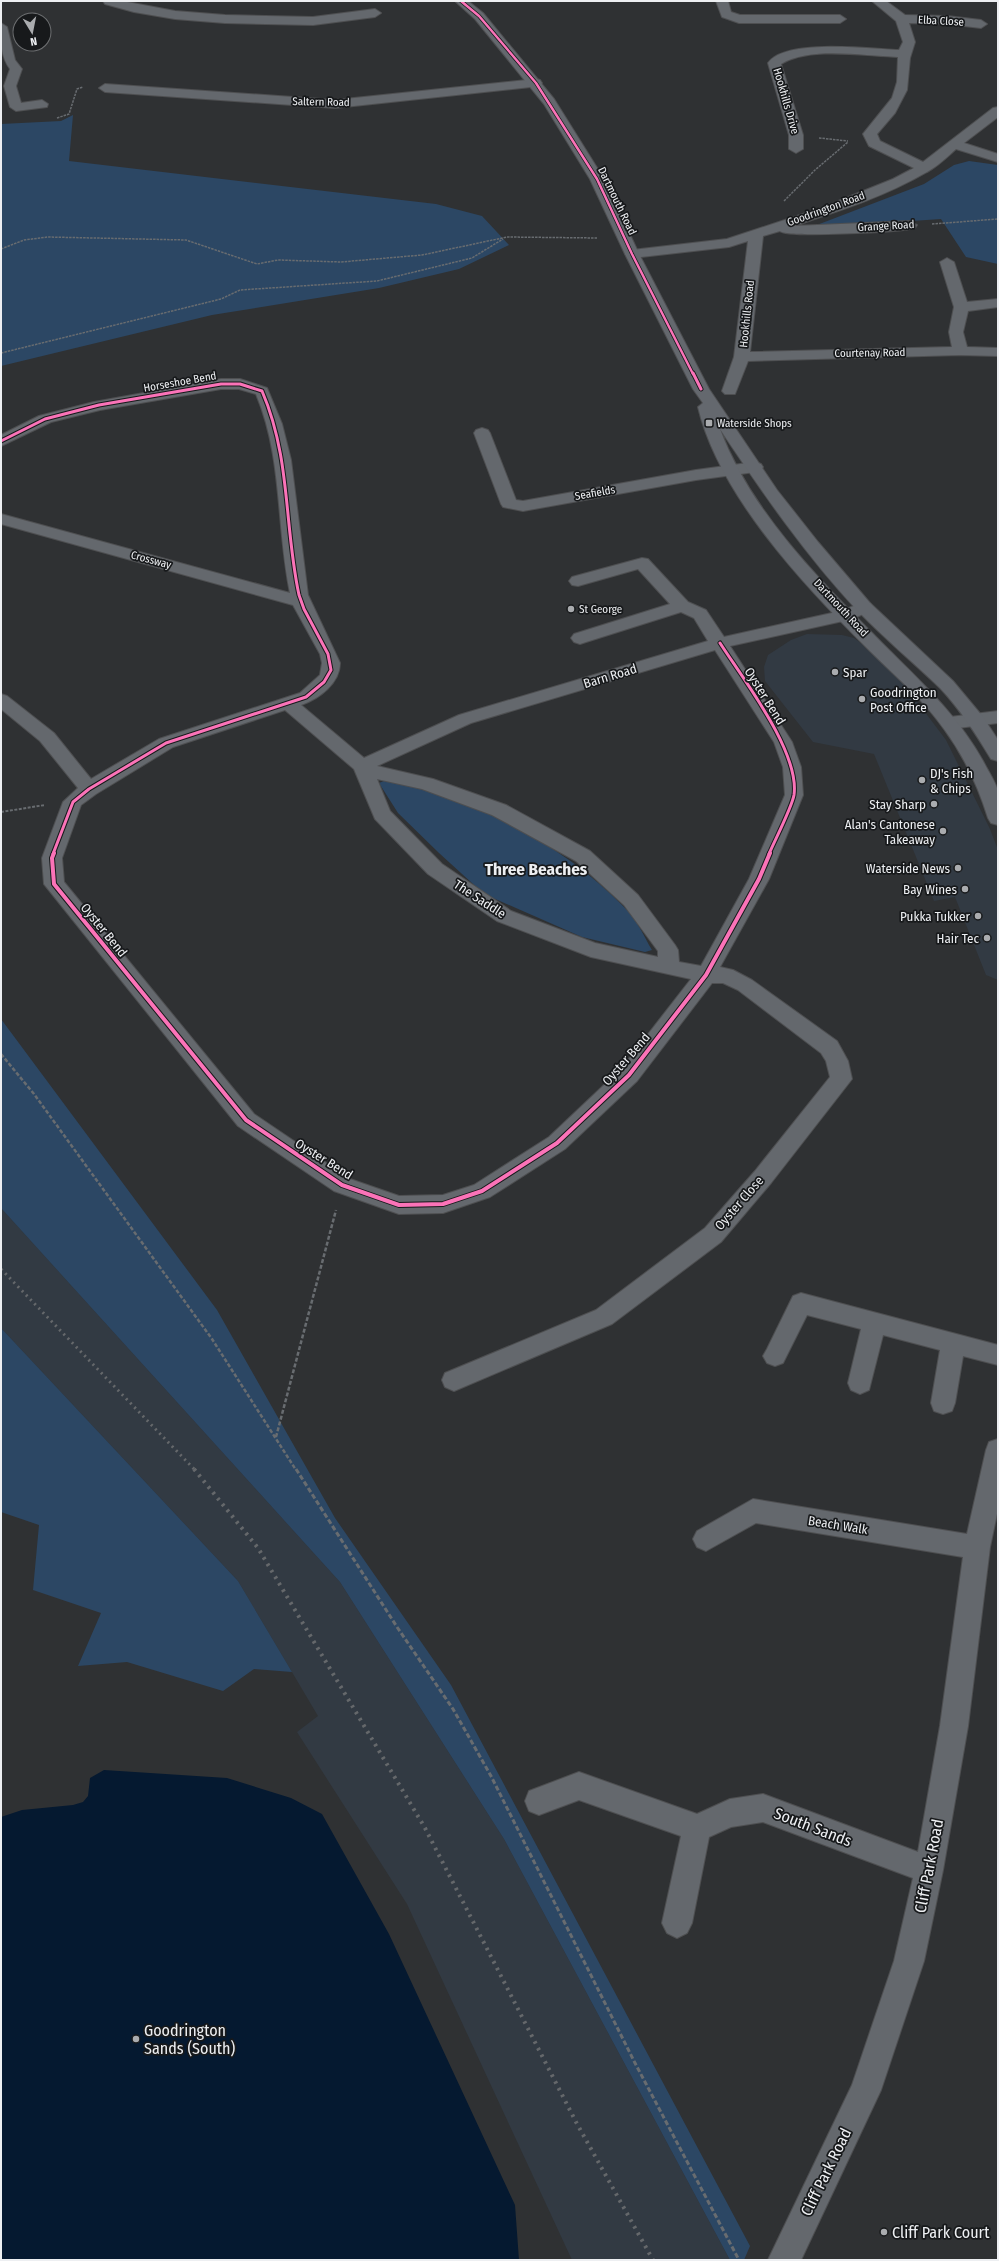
<svg xmlns="http://www.w3.org/2000/svg" width="999" height="2261" font-family="'Fira Sans Condensed',sans-serif">
<rect width="100%" height="100%" fill="#2f3133"/>
<path fill="#323a43" d="M 807,634 L 842,635 L 854,638 L 869,649 L 903,683 L 946,740 L 990,829 L 998,850 L 998,980 L 986,975 L 955,897 L 934,901 L 874,754 L 813,742 L 765,681 L 764,667 L 768,655 L 791,640 Z
M 1,1208 L 340,1582 L 504,1839 L 730,2260 L 572,2260 L 407,1904 L 297,1732 L 318,1716 L 238,1581 L 1,1328 Z"/>
<path fill="#2c4764" d="M 73,115 L 69,161 L 436,204 L 482,216 L 509,245 L 459,269 L 379,288 L 212,315 L 1,366 L 1,124 L 61,121 Z
M 969,161 L 998,165 L 998,264 L 966,257 L 941,219 L 809,228 L 924,184 L 954,165 Z
M 389,779 C 477,801 562,843 626,909 C 637,919 644,937 652,950 L 645,952 L 582,937 L 484,894 L 439,853 L 398,813 L 379,783 Z
M 1,1019 L 217,1310 L 335,1518 L 451,1685 L 750,2246 L 744,2260 L 730,2260 L 504,1839 L 340,1582 L 1,1208 Z
M 1,1328 L 238,1581 L 292,1672 L 254,1669 L 223,1691 L 127,1662 L 78,1666 L 101,1613 L 33,1590 L 39,1525 L 1,1512 Z"/>
<path fill="#051930" d="M 104,1770 L 227,1778 L 291,1798 L 322,1814 L 389,1934 L 515,2205 L 519,2260 L 1,2260 L 1,1817 L 22,1810 L 73,1805 L 83,1802 L 88,1796 L 90,1778 Z"/>
<g fill="none" stroke-linecap="round" stroke-linejoin="round">
<defs>
<path id="minor" d="M 103,1 L 122,1 L 175,11 L 225,15 L 313,17 L 375,9 L 381,13 L 375,17 L 313,25 L 225,23 L 175,19 L 134,12 L 105,4 Z
M 716,1 L 728,1 L 731,12 L 740,15 L 840,15 L 846,19 L 840,23 L 739,23 L 722,17 Z
M 872,1 L 886,1 L 905,15 L 947,16 L 981,20 L 987,24 L 981,28 L 947,24 L 909,23 L 915,42 L 910,58 L 907,90 L 895,113 L 877,134 L 880,141 L 923,162 L 993,108 L 998,107 L 998,117 L 964,143 L 998,154 L 998,162 L 956,149 C 947,157 938,166 927,172 C 886,196 839,211 794,226 L 910,221 L 917,225 L 915,228 C 900,232 786,238 780,231 L 763,236 L 750,352 L 952,347 L 949,332 L 954,307 L 940,262 L 947,258 L 954,262 L 967,302 L 998,299 L 998,307 L 968,311 L 963,332 L 967,347 L 998,348 L 998,356 L 960,355 L 748,361 L 735,394 L 725,394 L 722,391 L 734,357 L 748,241 L 729,247 L 632,258 L 625,254 L 632,250 L 727,239 L 821,208 L 893,179 L 914,168 L 869,146 L 863,134 L 892,98 L 897,82 L 898,57 C 863,56 811,46 781,64 L 803,135 L 803,149 L 796,153 L 789,149 L 789,135 L 768,63 C 785,38 871,49 899,50 L 903,42 L 896,21 Z
M 1,23 L 7,27 L 15,60 L 22,69 L 16,86 L 21,103 L 42,100 L 48,104 L 47,107 L 16,111 L 10,107 L 4,86 L 10,69 C 0,55 1,41 1,23 Z
M 536,79 L 540,80 L 542,83 L 540,86 L 335,108 L 105,92 L 99,88 L 105,84 L 335,100 Z
M 221,379 L 240,379 L 267,388 L 282,424 L 291,460 L 308,595 L 340,663 C 340,683 319,699 301,705 L 364,758 L 459,715 L 708,641 L 694,618 L 681,612 L 586,642 L 580,644 L 574,642 L 571,638 L 574,634 L 670,604 L 638,569 L 578,586 L 572,585 L 569,581 L 572,577 L 642,558 L 648,559 L 688,602 L 706,610 L 724,637 L 841,611 L 864,602 L 870,603 L 873,607 L 870,611 L 852,619 L 730,646 L 792,742 L 801,767 L 803,795 L 769,879 L 720,967 L 733,970 L 752,980 L 837,1041 L 848,1061 L 852,1079 L 771,1183 L 721,1242 L 612,1324 L 454,1391 L 445,1387 L 442,1380 L 445,1373 L 596,1310 L 705,1228 L 755,1171 L 830,1077 L 826,1061 L 821,1053 L 738,990 L 723,983 L 712,983 L 637,1081 L 565,1149 L 490,1197 L 443,1213 L 399,1214 L 334,1191 L 238,1126 L 44,884 L 42,858 L 63,802 L 78,788 L 40,741 L 1,709 L 1,694 L 7,696 L 54,733 L 91,779 L 159,739 L 300,693 L 320,675 L 322,663 L 320,654 L 293,605 L 1,524 L 1,514 L 290,593 C 276,526 283,458 256,394 L 239,389 L 221,389 L 100,410 L 51,422 L 1,446 L 1,435 L 39,416 L 94,402 ZM 715,650 L 774,742 L 783,767 L 785,795 L 749,879 L 701,966 L 679,962 L 678,950 L 675,945 L 638,895 L 590,851 L 506,805 L 433,779 L 377,766 L 471,723 ZM 285,710 L 354,769 L 375,819 L 428,874 L 497,921 L 591,957 L 691,979 L 621,1069 L 549,1137 L 474,1185 L 443,1195 L 399,1196 L 350,1179 L 254,1114 L 64,882 L 62,858 L 81,805 L 96,794 L 173,747 ZM 377,779 L 422,789 L 492,815 L 576,861 L 624,905 L 658,951 L 658,957 L 595,943 L 511,911 L 442,864 L 390,811 Z
M 482,428 L 488,430 L 490,433 L 516,500 L 523,501 L 696,470 L 755,462 L 761,464 L 763,467 L 761,470 L 755,472 L 696,480 L 523,511 L 503,507 L 501,504 L 474,433 L 476,430 Z
M 998,711 L 998,723 L 950,729 L 944,727 L 941,723 L 944,719 L 950,717 Z
M 801,1293 L 998,1345 L 998,1365 L 963,1356 L 955,1403 L 952,1411 L 943,1414 L 934,1411 L 931,1403 L 940,1350 L 883,1335 L 869,1390 L 860,1394 L 851,1390 L 848,1383 L 861,1329 L 807,1315 L 783,1363 L 775,1366 L 767,1363 L 763,1356 L 767,1349 L 793,1296 Z
M 998,1439 L 998,1509 L 990,1547 L 968,1726 L 943,1870 L 924,1961 L 881,2090 L 801,2260 L 768,2260 L 852,2085 L 894,1961 L 913,1878 L 763,1822 L 731,1827 L 709,1837 L 692,1923 L 687,1933 L 677,1938 L 667,1933 L 662,1923 L 681,1836 L 579,1800 L 539,1815 L 529,1811 L 525,1801 L 529,1791 L 579,1772 L 697,1814 L 730,1799 L 763,1794 L 918,1852 L 940,1726 L 963,1557 L 756,1523 L 706,1551 L 697,1547 L 693,1539 L 697,1531 L 753,1499 L 967,1534 L 986,1450 L 989,1442 Z"/>
<path id="major" d="M 455,1 L 468,1 L 483,13 L 554,99 L 604,179 L 639,254 L 709,389 L 777,490 L 818,542 L 870,603 L 953,681 L 983,717 L 998,740 L 998,761 L 991,759 C 976,734 960,709 940,688 C 913,662 884,638 858,611 C 806,556 762,492 720,429 C 751,513 821,581 882,643 C 920,681 957,714 983,761 C 988,771 995,781 998,791 C 999,801 998,814 998,825 L 991,823 L 988,818 C 978,786 964,756 944,729 C 924,700 896,677 871,652 C 807,589 719,496 698,407 L 703,403 L 693,389 L 625,254 L 590,179 L 544,104 L 475,19 Z"/>
</defs>
<use href="#minor" stroke="#4e4f51" stroke-width="2"/>
<use href="#major" stroke="#4e4f51" stroke-width="2"/>
<path stroke="#686c70" stroke-width="1.5" stroke-dasharray="2.5 1" stroke-linecap="butt" d="M 57,118 L 69,114 L 77,89 L 83,87
M 819,138 L 848,141
M 784,201 L 815,170 L 848,142
M 932,224 L 998,219
M 1,249 L 24,240 L 48,237 L 186,240 L 257,264 L 278,260 L 341,262 L 422,255 L 507,237 L 598,238
M 1,353 L 221,299 L 240,290 L 377,281 L 472,258 L 503,239"/>
<path stroke="#686c70" stroke-width="2" stroke-dasharray="3 1.5" stroke-linecap="butt" d="M 1,812 L 45,805"/>
<path stroke="#686c70" stroke-width="2.5" stroke-dasharray="4 2" stroke-linecap="butt" d="M 1,1054 L 34,1094 L 212,1339 L 296,1470
M 276,1437 L 336,1210"/>
<path stroke="#686c70" stroke-width="3" stroke-dasharray="5 2.5" stroke-linecap="butt" d="M 296,1469 L 397,1627 L 453,1709 L 491,1776 L 635,2063 L 739,2260"/>
<use href="#minor" fill="#64686d" fill-rule="evenodd"/>
<use href="#major" fill="#64686e" fill-rule="evenodd"/>
<path stroke="#65686b" stroke-width="3" stroke-dasharray="2 4" stroke-linecap="butt" d="M 1,1269 L 195,1470"/>
<path stroke="#65686b" stroke-width="4" stroke-dasharray="2.5 5" stroke-linecap="butt" d="M 194,1469 L 258,1548 L 425,1828 L 576,2122 L 653,2260"/>
<defs>
<path id="cycleway-far2" d="M 461,1 L 479,16 L 536,83 L 597,179 L 632,254 L 693,374"/>
<path id="cycleway-far1" d="M 693,373 L 701,389
M 1,441 L 45,419 L 99,405 L 221,384 L 240,384 L 262,391 C 291,458 284,526 299,595 L 304,609 L 328,654 L 331,670 L 324,682 L 306,697 L 166,743 L 89,789 L 73,802 L 53,854
M 720,643 C 743,679 800,752 794,795 C 792,807 775,840 769,854"/>
<path id="cycleway" d="M 54,853 L 52,858 L 54,884 L 246,1120 L 342,1185 L 399,1205 L 443,1204 L 482,1191 L 557,1143 L 629,1075 L 706,975 L 759,879 L 770,853"/>
</defs>
<use href="#cycleway-far2" stroke="#17191b" stroke-width="4"/>
<use href="#cycleway-far1" stroke="#17191b" stroke-width="5"/>
<use href="#cycleway" stroke="#17191b" stroke-width="6"/>
<use href="#cycleway-far2" stroke="#fb73b8" stroke-width="2.5"/>
<use href="#cycleway-far1" stroke="#fb73b8" stroke-width="3"/>
<use href="#cycleway" stroke="#fb73b8" stroke-width="4"/>
</g>
<g fill="#aaacaf" stroke="#17191b" stroke-width="1.5">
<rect x="705" y="419" width="8" height="8" rx="2"/>
<circle cx="571" cy="609" r="4"/>
<circle cx="835" cy="672" r="4"/>
<circle cx="862" cy="699" r="4"/>
<circle cx="922" cy="780" r="4"/>
<circle cx="934" cy="804" r="4"/>
<circle cx="943" cy="831" r="4"/>
<circle cx="958" cy="868" r="4"/>
<circle cx="965" cy="889" r="4"/>
<circle cx="978" cy="916" r="4"/>
<circle cx="987" cy="938" r="4"/>
<circle cx="136" cy="2039" r="4"/>
<circle cx="884" cy="2232" r="4"/>
</g>
<g text-anchor="middle" dominant-baseline="central" stroke-width="3.5" stroke-linejoin="round" paint-order="stroke">
<g font-size="11" fill="#edeff2" stroke="#17191b">
<text transform="translate(941 21) rotate(3)">Elba Close</text>
<text transform="translate(786 101) rotate(74)">Hookhills Drive</text>
<text transform="translate(321 102) rotate(1)">Saltern Road</text>
<text transform="translate(617 201) rotate(64)">Dartmouth Road</text>
<text transform="translate(826 209) rotate(-20)">Goodrington Road</text>
<text transform="translate(886 226) rotate(-3)">Grange Road</text>
<text transform="translate(747 314) rotate(-84)">Hookhills Road</text>
<text transform="translate(870 353) rotate(-1)">Courtenay Road</text>
<text transform="translate(180 382) rotate(-10)">Horseshoe Bend</text>
<text transform="translate(595 493) rotate(-10)">Seafields</text>
<text transform="translate(151 560) rotate(15)">Crossway</text>
<text transform="translate(841 608) rotate(47)">Dartmouth Road</text>
</g>
<g font-size="11" fill="#edeff2" stroke="#17191b" text-anchor="start">
<text x="717" y="423">Waterside Shops</text>
<text x="579" y="609">St George</text>
</g>
<g font-size="13" fill="#edeff2" stroke="#17191b" text-anchor="end">
<text x="843" y="672" text-anchor="start">Spar</text>
<text x="870" y="692" text-anchor="start">Goodrington<tspan x="870" dy="15">Post Office</tspan></text>
<text x="930" y="773" text-anchor="start">DJ's Fish<tspan x="930" dy="15">&amp; Chips</tspan></text>
<text x="926" y="804">Stay Sharp</text>
<text x="935" y="824">Alan's Cantonese<tspan x="935" dy="15">Takeaway</tspan></text>
<text x="950" y="868">Waterside News</text>
<text x="957" y="889">Bay Wines</text>
<text x="970" y="916">Pukka Tukker</text>
<text x="979" y="938">Hair Tec</text>
</g>
<g font-size="13" fill="#edeff2" stroke="#17191b">
<text transform="translate(610 676) rotate(-17)">Barn Road</text>
<text transform="translate(765 696) rotate(58)">Oyster Bend</text>
<text transform="translate(480 899) rotate(33)">The Saddle</text>
<text transform="translate(104 930) rotate(51)">Oyster Bend</text>
<text transform="translate(626 1059) rotate(-49)">Oyster Bend</text>
<text transform="translate(324 1159) rotate(32)">Oyster Bend</text>
<text transform="translate(739 1203) rotate(-49)">Oyster Close</text>
<text transform="translate(838 1525) rotate(9)">Beach Walk</text>
</g>
<g font-size="16" fill="#edeff2" stroke="#17191b">
<text transform="translate(813 1827) rotate(21)">South Sands</text>
<text transform="translate(929 1866) rotate(-79)">Cliff Park Road</text>
<text transform="translate(826 2172) rotate(-64)">Cliff Park Road</text>
</g>
<g font-size="16" fill="#edeff2" stroke="#17191b" text-anchor="start">
<text x="144" y="2030">Goodrington<tspan x="144" dy="18">Sands (South)</tspan></text>
<text x="892" y="2232">Cliff Park Court</text>
</g>
<g font-size="17" font-weight="bold" fill="#edeff2" stroke="#17191b">
<text x="536" y="869">Three Beaches</text>
</g>
</g>
<rect width="999" height="2261" fill="none" stroke="#edeff2" stroke-width="4"/>
<g transform="translate(32 32) rotate(170)"><circle r="19" fill="#17191b" stroke="#6d6f71"/>
<path d="M0-3L7 15L0 10L-7 15Z" fill="#aaacaf"/>
<text y="-6" font-size="11" font-weight="bold" text-anchor="middle" fill="#edeff2">N</text>
</g>
</svg>
